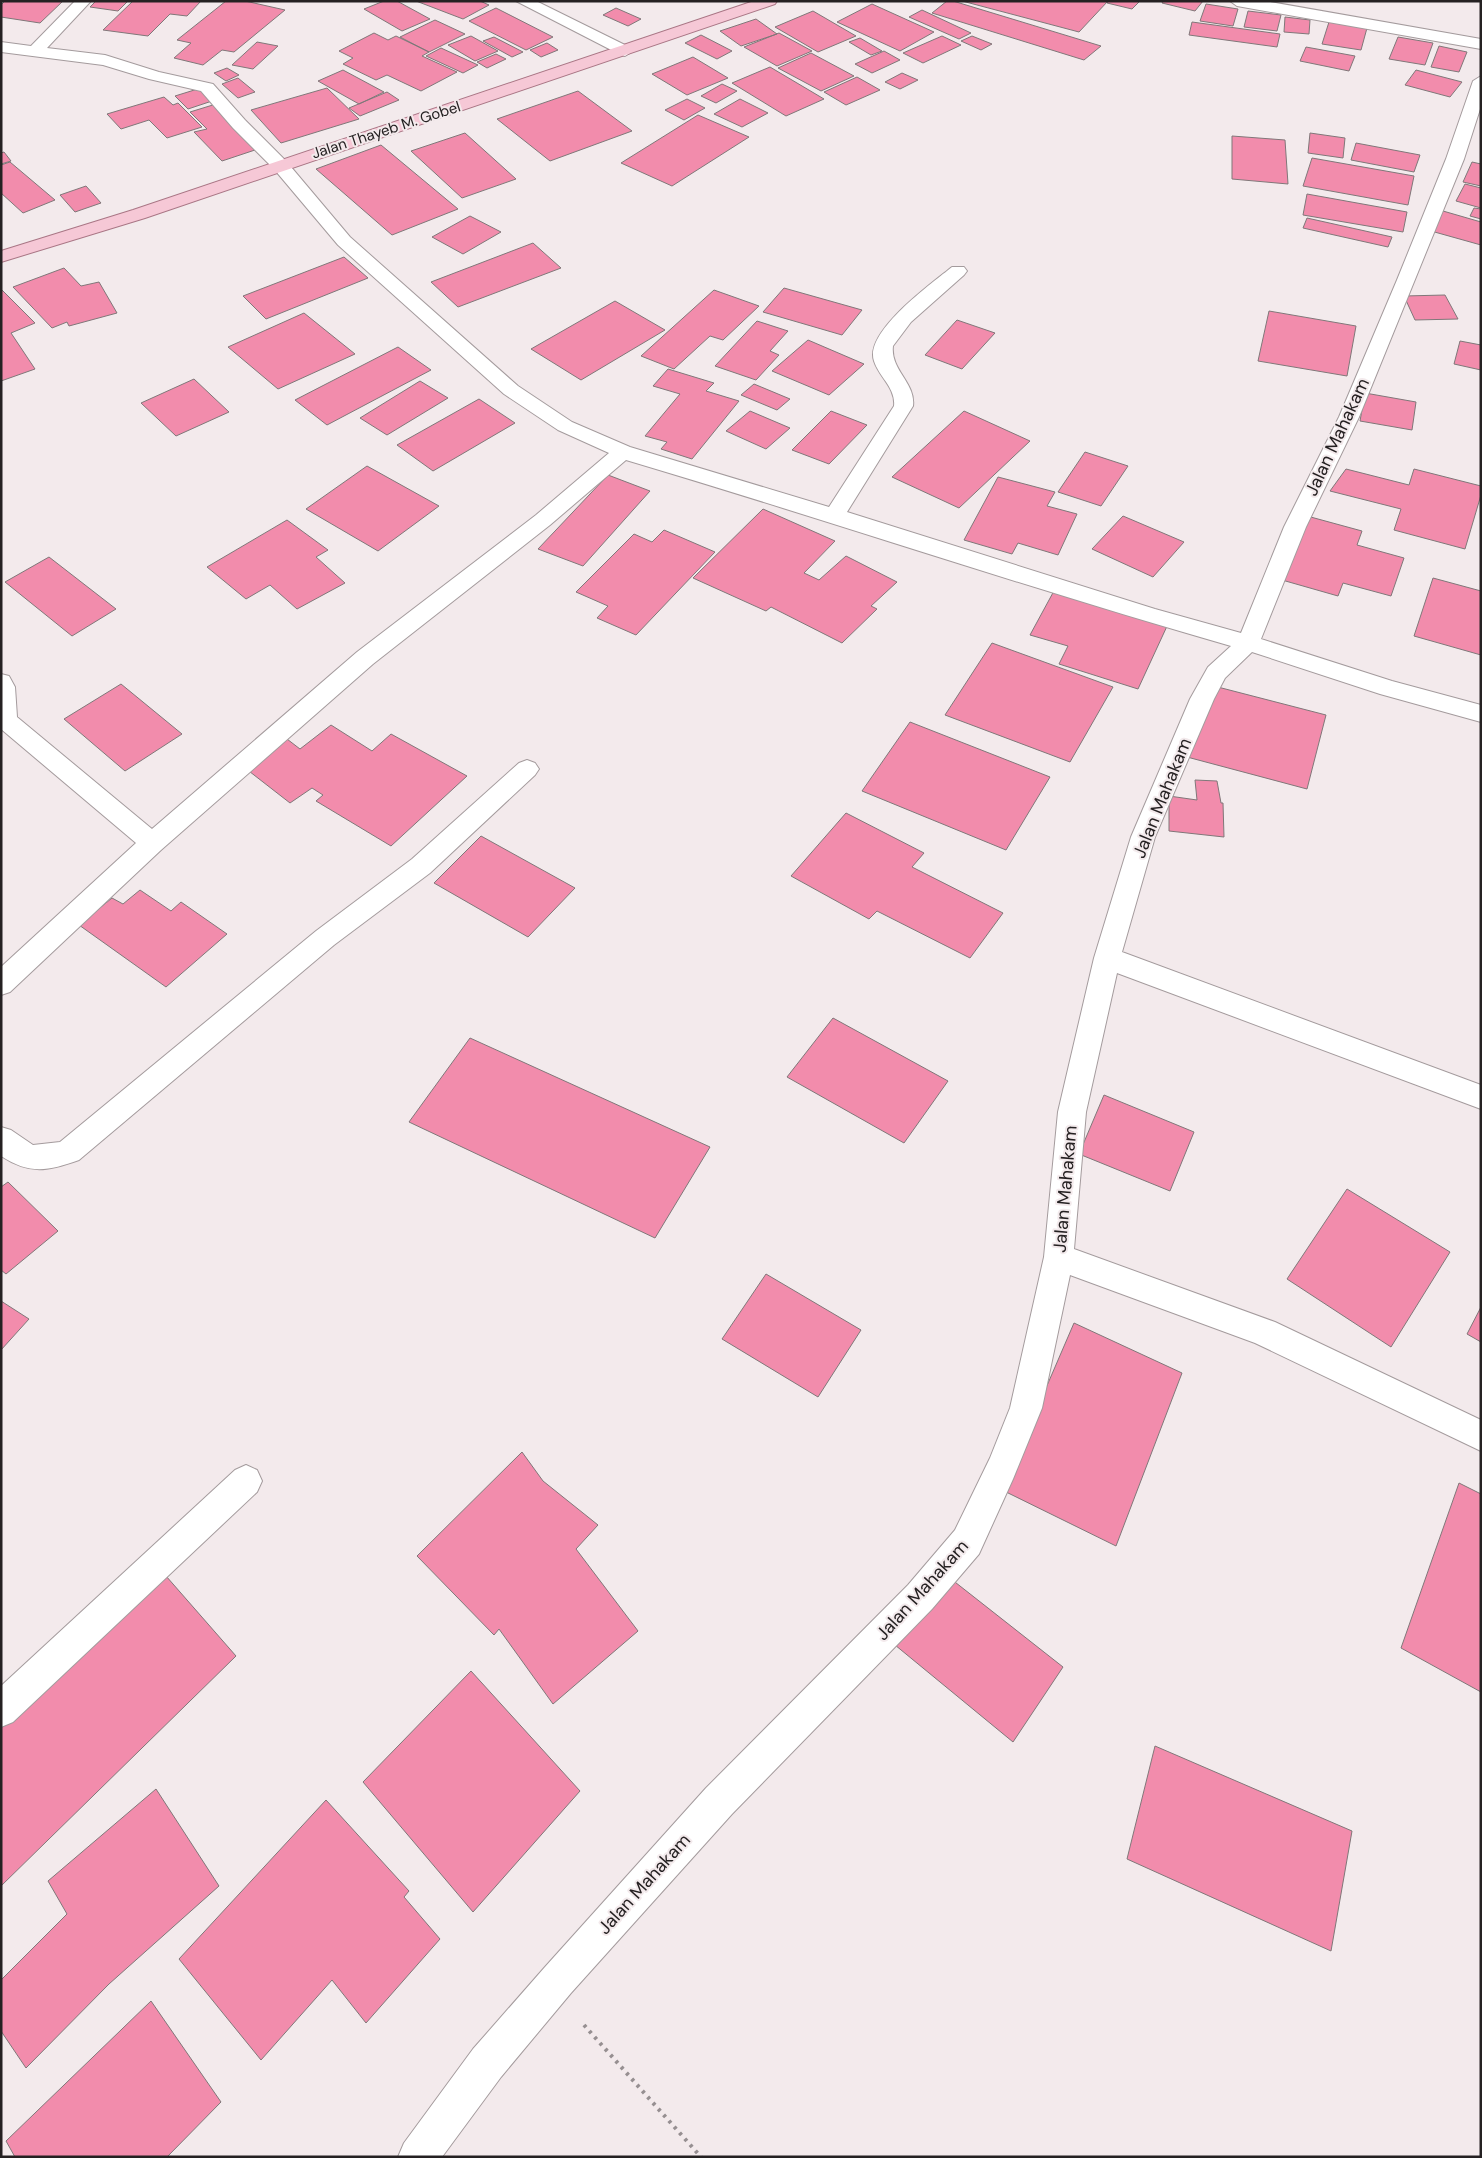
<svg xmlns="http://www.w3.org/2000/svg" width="1482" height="2158" font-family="'DM Sans',sans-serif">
<rect width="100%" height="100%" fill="#f3eaec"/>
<path fill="#f28cac" stroke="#807779" d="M 5,1 L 63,1 L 40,23 L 1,17 L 1,5 Z
M 96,1 L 128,1 L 118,11 L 90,7 Z
M 133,1 L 201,1 L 187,16 L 170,14 L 148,36 L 103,30 Z
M 226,1 L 245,1 L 285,10 L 234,52 L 222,50 L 203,65 L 174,58 L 191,43 L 177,40 Z
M 384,1 L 397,1 L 430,19 L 402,31 L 364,9 Z
M 416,1 L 480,1 L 489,5 L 463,19 Z
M 947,1 L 953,1 L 1101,46 L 1084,60 L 932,13 Z
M 962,1 L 1108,1 L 1079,32 Z
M 1109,1 L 1140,1 L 1132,9 L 1107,3 Z
M 1163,1 L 1203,1 L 1195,11 L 1162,3 Z
M 872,4 L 934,32 L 900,51 L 837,22 Z
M 1206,4 L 1238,9 L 1233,26 L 1200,21 Z
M 496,8 L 553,37 L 526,50 L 469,21 Z
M 616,8 L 641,19 L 628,26 L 603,15 Z
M 922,10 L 971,33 L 959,39 L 909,17 Z
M 813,11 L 856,36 L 818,52 L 775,27 Z
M 1248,11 L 1281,15 L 1277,31 L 1244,27 Z
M 1285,17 L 1310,20 L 1309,34 L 1284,32 Z
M 756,19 L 777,34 L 741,46 L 720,31 Z
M 435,20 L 465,34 L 429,52 L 400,37 Z
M 1192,22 L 1280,34 L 1277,47 L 1189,35 Z
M 1329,22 L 1367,28 L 1361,50 L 1322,44 Z
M 374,33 L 388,40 L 396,36 L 429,52 L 422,56 L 457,72 L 421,91 L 387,75 L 376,80 L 343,64 L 353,58 L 339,51 Z
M 779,33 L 812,51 L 777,66 L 744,47 Z
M 701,35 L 732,51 L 717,59 L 685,43 Z
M 471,36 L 498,51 L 475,61 L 448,45 Z
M 942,36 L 961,45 L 923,63 L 903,53 Z
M 972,36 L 992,44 L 981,50 L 961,41 Z
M 494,37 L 523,52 L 512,57 L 483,41 Z
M 1398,37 L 1433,43 L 1425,65 L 1389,59 Z
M 860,38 L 882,51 L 871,55 L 849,42 Z
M 257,42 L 278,46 L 253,69 L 232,65 Z
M 547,43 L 558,50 L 541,57 L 530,50 Z
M 1439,46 L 1467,52 L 1459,72 L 1431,67 Z
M 1306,47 L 1355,56 L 1349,71 L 1300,61 Z
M 441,48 L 478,65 L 463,73 L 426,56 Z
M 884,51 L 900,60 L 872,73 L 855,64 Z
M 811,53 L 854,76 L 821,91 L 778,68 Z
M 496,54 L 506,59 L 487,68 L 477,62 Z
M 693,57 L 728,78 L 687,95 L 652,74 Z
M 770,67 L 824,99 L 786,116 L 732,83 Z
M 227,68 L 239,75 L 226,81 L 214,73 Z
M 343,70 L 384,92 L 359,104 L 318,81 Z
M 1416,70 L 1462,82 L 1450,97 L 1405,85 Z
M 902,73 L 918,80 L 900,89 L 885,82 Z
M 857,77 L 880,90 L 846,105 L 824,92 Z
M 238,78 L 255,92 L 238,98 L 222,84 Z
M 722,84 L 737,91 L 716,103 L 701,96 Z
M 204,87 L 218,99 L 188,109 L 175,96 Z
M 327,88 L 359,119 L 281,143 L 251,110 Z
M 578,91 L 632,131 L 550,161 L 497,119 Z
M 387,92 L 399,100 L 360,116 L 349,108 Z
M 164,97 L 173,105 L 178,103 L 202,127 L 167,138 L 149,120 L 121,129 L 107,114 Z
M 687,99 L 705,108 L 684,120 L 665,110 Z
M 740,99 L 768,113 L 742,127 L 714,114 Z
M 216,104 L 261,148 L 222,161 L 194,132 L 207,129 L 190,112 Z
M 698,115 L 749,137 L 672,186 L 621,163 Z
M 465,133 L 516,179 L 462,198 L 411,151 Z
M 1310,133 L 1345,138 L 1343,158 L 1308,153 Z
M 1232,136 L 1285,140 L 1288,184 L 1232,179 Z
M 1356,143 L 1420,155 L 1414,172 L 1351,160 Z
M 381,145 L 458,209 L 392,235 L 316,169 Z
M 4,152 L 11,161 L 1,164 L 1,153 Z
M 1312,158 L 1414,176 L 1408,205 L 1303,186 Z
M 10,162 L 55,200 L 23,213 L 1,193 L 1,165 Z
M 1472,162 L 1481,164 L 1481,186 L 1463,182 Z
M 1465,184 L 1481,188 L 1481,208 L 1456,201 Z
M 86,186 L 101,203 L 75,212 L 60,195 Z
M 1307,194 L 1407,212 L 1403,232 L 1303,215 Z
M 1474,208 L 1481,209 L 1481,219 L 1470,216 Z
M 1443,211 L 1481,222 L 1481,245 L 1431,231 Z
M 470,216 L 501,232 L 463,254 L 432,237 Z
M 1307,218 L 1392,237 L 1388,247 L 1303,228 Z
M 533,243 L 561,268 L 458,307 L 431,282 Z
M 344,257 L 368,278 L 266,319 L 243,296 Z
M 64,268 L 81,286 L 99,282 L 117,313 L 69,326 L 67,322 L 52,328 L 13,287 Z
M 784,288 L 862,310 L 842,335 L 763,312 Z
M 1,289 L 35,323 L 11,333 L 35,369 L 1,381 Z
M 714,290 L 759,306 L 723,340 L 710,336 L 674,369 L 641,356 Z
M 1445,295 L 1458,319 L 1415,320 L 1404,296 Z
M 615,301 L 665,330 L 581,380 L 531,349 Z
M 1269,311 L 1356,326 L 1347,376 L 1258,361 Z
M 304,313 L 355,354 L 278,389 L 228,347 Z
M 957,320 L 995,333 L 962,369 L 925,355 Z
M 757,321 L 788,331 L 770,351 L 779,355 L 756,380 L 715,366 Z
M 808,340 L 864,364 L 829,395 L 772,371 Z
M 1460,341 L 1481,345 L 1481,370 L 1454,364 Z
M 398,347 L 431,370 L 327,425 L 295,400 Z
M 668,369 L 714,383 L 706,391 L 739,401 L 692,459 L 661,449 L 667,442 L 645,436 L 680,394 L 653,386 Z
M 194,379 L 229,412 L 176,436 L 141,403 Z
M 420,381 L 448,398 L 387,435 L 360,418 Z
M 754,384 L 790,399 L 777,410 L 741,395 Z
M 1365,393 L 1416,402 L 1412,430 L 1360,421 Z
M 479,399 L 515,423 L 433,471 L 397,445 Z
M 750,411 L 790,428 L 766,449 L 726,431 Z
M 831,411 L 867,425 L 829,464 L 792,450 Z
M 964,411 L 1030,441 L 959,508 L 892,477 Z
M 1085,452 L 1128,466 L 1101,506 L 1058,492 Z
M 367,466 L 439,506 L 378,551 L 306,509 Z
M 1346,469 L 1409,485 L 1414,469 L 1481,486 L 1481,495 L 1465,549 L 1394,530 L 1401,509 L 1330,491 Z
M 608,475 L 650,491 L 583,566 L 538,549 Z
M 998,477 L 1055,492 L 1047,506 L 1077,514 L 1058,555 L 1018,543 L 1012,554 L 964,540 Z
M 763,509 L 835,541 L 804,573 L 819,580 L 846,556 L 897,582 L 871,606 L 877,609 L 842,643 L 771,607 L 766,611 L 693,578 Z
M 1123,516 L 1184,542 L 1153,577 L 1092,549 Z
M 1307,516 L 1362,531 L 1357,545 L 1404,558 L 1391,596 L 1343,583 L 1338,596 L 1282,580 Z
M 287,520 L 328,550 L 316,557 L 345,583 L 297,609 L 270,585 L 246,599 L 207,567 Z
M 664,530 L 715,552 L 636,635 L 597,618 L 608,606 L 576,592 L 634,534 L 652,542 Z
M 49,557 L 116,609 L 72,636 L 5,582 Z
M 1433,578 L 1481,591 L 1481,655 L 1414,636 Z
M 1055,589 L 1168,624 L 1138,689 L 1059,664 L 1068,646 L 1030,635 Z
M 992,643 L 1113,687 L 1070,762 L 945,715 Z
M 121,684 L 182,734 L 125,771 L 64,719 Z
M 1210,685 L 1326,715 L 1307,789 L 1187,757 Z
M 910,722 L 1050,777 L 1006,850 L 862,791 Z
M 331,725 L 372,751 L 391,734 L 467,776 L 391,846 L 316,801 L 323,795 L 312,788 L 290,803 L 245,768 L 287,739 L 300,749 Z
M 1195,780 L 1217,781 L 1221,803 L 1223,803 L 1224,837 L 1169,831 L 1169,796 L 1197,800 Z
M 846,813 L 924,853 L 912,867 L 1003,913 L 970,958 L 877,911 L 869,919 L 791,876 Z
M 481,836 L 575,888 L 528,937 L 434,883 Z
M 140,890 L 171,911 L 181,902 L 227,934 L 166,987 L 79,925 L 112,898 L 123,904 Z
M 833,1018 L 948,1081 L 904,1143 L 787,1077 Z
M 470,1038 L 710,1147 L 655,1238 L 409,1122 Z
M 1104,1095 L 1194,1132 L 1170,1191 L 1079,1154 Z
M 8,1182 L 58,1231 L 6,1274 L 1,1270 L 1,1187 Z
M 1347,1189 L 1450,1252 L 1391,1347 L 1287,1279 Z
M 766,1274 L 861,1330 L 818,1397 L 722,1339 Z
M 1,1301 L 29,1319 L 1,1350 Z
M 1481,1307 L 1481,1342 L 1467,1334 Z
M 1074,1323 L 1182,1373 L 1116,1546 L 1002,1490 Z
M 522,1452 L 543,1481 L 598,1525 L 576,1549 L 638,1631 L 553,1704 L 499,1629 L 494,1635 L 417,1556 Z
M 1459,1483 L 1481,1494 L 1481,1692 L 1401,1648 Z
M 159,1568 L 236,1656 L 1,1886 L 1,1714 Z
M 946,1575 L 1063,1667 L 1013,1742 L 895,1645 Z
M 471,1671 L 580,1791 L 473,1912 L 363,1782 Z
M 1155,1746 L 1352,1831 L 1331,1951 L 1127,1859 Z
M 156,1789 L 219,1886 L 109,1984 L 26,2068 L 1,2031 L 1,1980 L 67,1914 L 48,1881 Z
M 326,1800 L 409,1891 L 404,1897 L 440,1939 L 366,2023 L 332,1980 L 261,2060 L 179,1959 Z
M 151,2001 L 221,2102 L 167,2157 L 15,2157 L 6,2141 Z"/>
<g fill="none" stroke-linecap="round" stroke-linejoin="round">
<defs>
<path id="minor" d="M 75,1 L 91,1 L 47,48 L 105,55 L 159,72 L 213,84 L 245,120 L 286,161 L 350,237 L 518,386 L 572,422 L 630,447 L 829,507 L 894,406 C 896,388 879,377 874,361 C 864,332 931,284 952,267 L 964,267 L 967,271 L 964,275 L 911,322 L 893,346 C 890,370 916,383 913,406 L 847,512 L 1155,609 L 1241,633 L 1284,527 L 1339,417 L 1397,280 L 1446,159 L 1473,81 L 1481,76 L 1481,106 L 1464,159 L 1359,417 L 1306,527 L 1261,639 L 1392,681 L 1481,705 L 1481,722 L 1380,694 L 1252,652 L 1225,678 L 1214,699 L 1155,837 L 1122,952 L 1481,1085 L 1481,1109 L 1117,973 L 1086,1112 L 1074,1249 L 1275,1322 L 1481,1420 L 1481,1451 L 1255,1343 L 1070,1275 L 1042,1408 L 1013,1479 L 979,1554 L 932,1609 L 732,1814 L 571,1993 L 501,2077 L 442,2157 L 398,2157 L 404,2143 L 473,2049 L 545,1967 L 706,1788 L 908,1585 L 955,1530 L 990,1458 L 1010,1408 L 1044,1257 L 1058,1112 L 1094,958 L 1131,837 L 1190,699 L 1208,667 L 1231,646 C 1028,588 828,520 626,460 L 550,525 L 373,664 L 161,850 L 10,992 L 1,995 L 1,967 L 136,843 L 1,729 L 1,674 L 9,676 L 15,687 L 17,717 L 152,829 L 357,652 L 536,515 L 609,453 L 558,430 L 504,394 L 338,245 L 274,169 L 233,128 L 201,91 L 149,79 L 103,65 L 1,52 L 1,42 L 31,46 Z
M 516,1 L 536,1 L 631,48 L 633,51 L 625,56 L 619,54 Z
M 1230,1 L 1265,1 L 1481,39 L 1481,49 L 1237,6 Z
M 527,760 L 535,763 L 539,769 L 535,775 L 430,873 L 334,945 L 79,1160 C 48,1171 30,1175 1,1156 L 1,1127 L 11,1130 L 33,1145 L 60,1142 L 316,931 L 412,859 L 519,763 Z
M 246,1465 L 257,1470 L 262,1481 L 257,1492 L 13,1722 L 1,1727 L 1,1686 L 235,1470 Z"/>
<path id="major" d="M 754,1 L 777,1 L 775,4 L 145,218 L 1,262 L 1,251 L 133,210 Z"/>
</defs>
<use href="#minor" stroke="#a49b9d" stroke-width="2"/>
<use href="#major" stroke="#a97685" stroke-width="2"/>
<path stroke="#968f91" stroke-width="4" stroke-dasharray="3 5" stroke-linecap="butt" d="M 584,2025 L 701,2157"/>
<use href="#minor" fill="#fff" fill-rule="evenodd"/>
<use href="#major" fill="#f6c8d6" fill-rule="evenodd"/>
</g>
<g text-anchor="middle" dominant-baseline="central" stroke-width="4" stroke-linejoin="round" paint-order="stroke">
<g font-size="15" fill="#252122" stroke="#f3eaec">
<text transform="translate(386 130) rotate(-18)">Jalan Thayeb M. Gobel</text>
</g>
<g font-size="18" fill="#252122" stroke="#f3eaec">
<text transform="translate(1337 437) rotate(-65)">Jalan Mahakam</text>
<text transform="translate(1162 798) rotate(-68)">Jalan Mahakam</text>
<text transform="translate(1065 1189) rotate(-85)">Jalan Mahakam</text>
<text transform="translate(922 1590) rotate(-48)">Jalan Mahakam</text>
<text transform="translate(644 1884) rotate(-48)">Jalan Mahakam</text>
</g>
</g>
<rect width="1482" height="2158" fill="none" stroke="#252122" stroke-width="5"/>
</svg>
